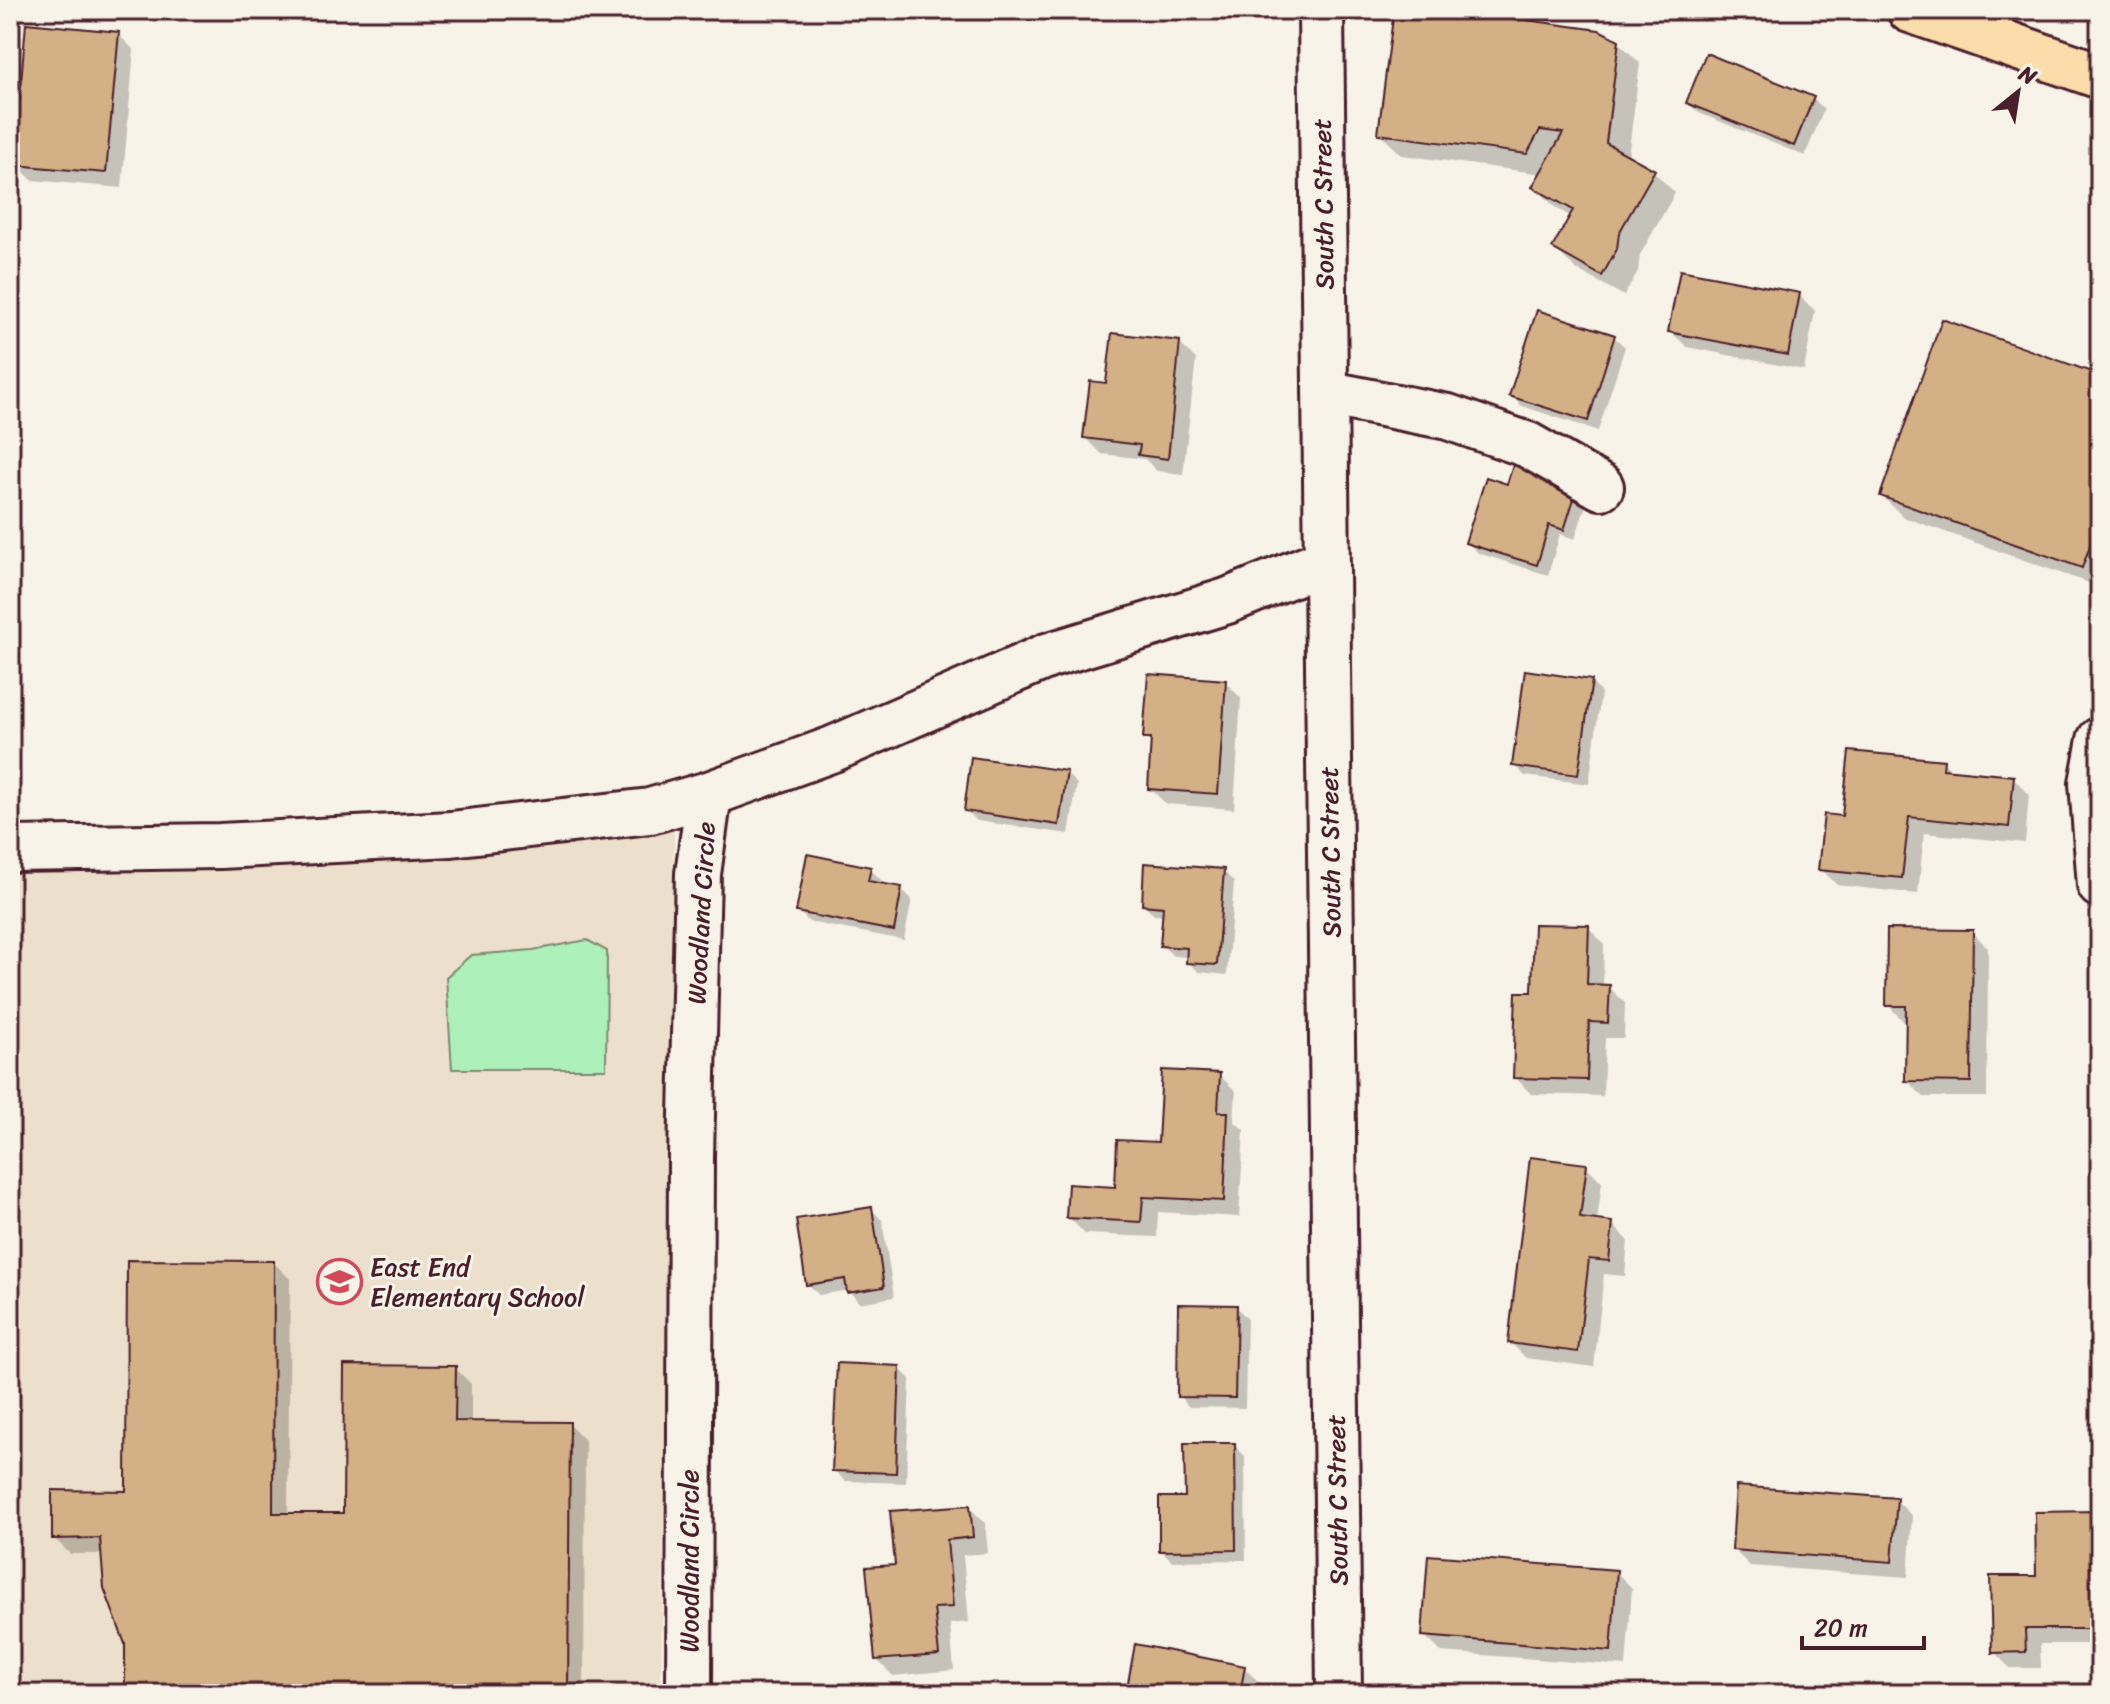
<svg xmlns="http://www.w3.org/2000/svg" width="2110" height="1704" font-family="Sriracha,sans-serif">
<rect width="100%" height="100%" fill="#f7f3e8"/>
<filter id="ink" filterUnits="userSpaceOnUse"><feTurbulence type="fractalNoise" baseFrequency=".0125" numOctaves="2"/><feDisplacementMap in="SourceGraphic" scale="16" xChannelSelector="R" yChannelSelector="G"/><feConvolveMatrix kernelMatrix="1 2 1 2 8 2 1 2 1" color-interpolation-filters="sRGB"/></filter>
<g filter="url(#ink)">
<path fill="#ecdfcb" d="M 674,830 L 661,1694 L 10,1694 L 10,871 L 106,867 L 240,868 L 462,851 Z"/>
<path fill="#aef0b9" stroke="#7c8872" stroke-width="2" d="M 587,940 L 607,951 L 606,1069 L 452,1069 L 446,977 L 471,955 L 533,950 Z"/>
<path fill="#0003" d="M 1396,10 L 1439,10 L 1618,42 L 1640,63 L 1628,157 L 1653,171 L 1675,193 L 1640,255 L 1638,271 L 1624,296 L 1576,269 L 1554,248 L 1572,217 L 1556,208 L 1535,187 L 1542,174 L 1402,155 L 1380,134 Z
M 118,34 L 134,50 L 122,188 L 32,180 L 16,164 Z
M 1813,99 L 1824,109 L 1805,156 L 1699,113 L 1688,103 Z
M 1799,295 L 1815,311 L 1804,370 L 1687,347 L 1670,331 Z
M 1614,337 L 1625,347 L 1598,431 L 1522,406 L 1511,396 Z
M 1179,343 L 1196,359 L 1183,474 L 1157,471 L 1145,459 L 1102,454 L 1085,438 L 1108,385 Z
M 2100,377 L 2100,587 L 1903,517 L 1882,496 Z
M 1509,486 L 1589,495 L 1575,539 L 1560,534 L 1548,575 L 1478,553 L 1468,542 Z
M 1225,682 L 1241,698 L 1234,809 L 1166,804 L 1150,788 L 1153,745 L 1145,737 Z
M 1591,682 L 1601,693 L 1589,784 L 1525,776 L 1514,765 Z
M 1943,762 L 1953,772 L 2013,778 L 2029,794 L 2025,843 L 1924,833 L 1918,894 L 1837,885 L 1821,869 L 1844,818 Z
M 1066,773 L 1077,784 L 1069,834 L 977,821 L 966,810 Z
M 870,869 L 881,880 L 880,885 L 901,889 L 912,899 L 904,940 L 809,922 L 798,911 Z
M 1223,871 L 1234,882 L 1227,975 L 1199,972 L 1188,962 L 1188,957 L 1173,956 L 1162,945 L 1164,916 L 1154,915 L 1144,904 Z
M 1588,927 L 1604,944 L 1603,986 L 1609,987 L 1625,1003 L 1624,1038 L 1605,1038 L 1603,1096 L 1531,1094 L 1515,1077 L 1534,994 Z
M 1972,932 L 1988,948 L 1987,1097 L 1924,1097 L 1907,1081 L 1908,1022 L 1904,1022 L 1888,1005 Z
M 1219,1075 L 1236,1091 L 1234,1121 L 1244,1130 L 1239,1217 L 1158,1212 L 1157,1237 L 1085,1234 L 1068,1217 L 1117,1189 L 1160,1144 Z
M 1586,1166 L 1602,1182 L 1597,1222 L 1612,1224 L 1628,1240 L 1625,1276 L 1604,1274 L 1594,1367 L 1526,1358 L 1510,1342 Z
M 871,1209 L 882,1220 L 894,1297 L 859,1303 L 849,1290 L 819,1295 L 808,1284 Z
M 274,1263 L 290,1279 L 288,1515 L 345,1515 L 455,1368 L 471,1384 L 471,1424 L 569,1424 L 585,1440 L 584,1694 L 127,1694 L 127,1644 L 103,1554 L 70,1554 L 54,1538 L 128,1493 Z
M 1236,1307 L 1247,1318 L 1245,1408 L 1189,1407 L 1179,1396 Z
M 899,1368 L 910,1379 L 906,1483 L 845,1481 L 834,1470 Z
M 1234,1445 L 1245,1456 L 1246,1560 L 1172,1561 L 1161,1550 L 1187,1499 Z
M 1896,1500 L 1912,1516 L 1908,1577 L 1750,1566 L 1734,1550 Z
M 969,1507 L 985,1523 L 988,1553 L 963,1555 L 969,1622 L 950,1624 L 954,1670 L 893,1676 L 876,1659 L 897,1567 Z
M 2096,1513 L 2100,1517 L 2100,1644 L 2040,1644 L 2041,1668 L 2010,1668 L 1994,1652 L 2038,1578 Z
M 1616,1572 L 1632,1588 L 1626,1666 L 1441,1652 L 1424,1635 Z
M 1244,1668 L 1261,1684 L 1259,1694 L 1128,1694 Z"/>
<path fill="#d4b086" stroke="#4a1f2b" stroke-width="2" d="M 1394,10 L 1454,10 L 1599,30 L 1619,40 L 1606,143 L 1655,170 L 1619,233 L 1617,249 L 1602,276 L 1552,248 L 1573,210 L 1532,187 L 1563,133 L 1540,130 L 1527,154 L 1378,134 Z
M 26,23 L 119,32 L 106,173 L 14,165 Z
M 1706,53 L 1814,97 L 1794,146 L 1686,103 Z
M 1680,270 L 1800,293 L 1788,355 L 1668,332 Z
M 1537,310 L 1615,335 L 1588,421 L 1509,396 Z
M 1942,319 L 2100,375 L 2100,518 L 2082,568 L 1880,496 Z
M 1112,333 L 1180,341 L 1168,459 L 1138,455 L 1140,445 L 1083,438 L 1090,381 L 1106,383 Z
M 1514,462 L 1579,483 L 1564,530 L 1549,525 L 1537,565 L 1465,543 L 1486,477 L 1507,484 Z
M 1525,670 L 1592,680 L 1578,775 L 1512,766 Z
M 1148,674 L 1226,680 L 1218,794 L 1148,789 L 1151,738 L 1143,738 Z
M 1849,751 L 1944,760 L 1943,769 L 2014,776 L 2009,827 L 1909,817 L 1902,878 L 1818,870 L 1824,814 L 1842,816 Z
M 971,757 L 1067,771 L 1059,825 L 964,811 Z
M 807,854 L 871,867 L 868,881 L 902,887 L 894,931 L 796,912 Z
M 1144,863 L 1224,869 L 1217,965 L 1186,963 L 1187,948 L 1160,946 L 1163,907 L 1142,905 Z
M 1534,924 L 1589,925 L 1587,984 L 1610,985 L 1608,1023 L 1589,1022 L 1587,1080 L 1513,1078 L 1516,992 L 1532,992 Z
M 1887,929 L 1973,930 L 1971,1082 L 1905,1081 L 1906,1006 L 1886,1006 Z
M 1162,1070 L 1220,1073 L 1218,1112 L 1228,1112 L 1224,1201 L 1143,1197 L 1141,1222 L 1066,1218 L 1068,1184 L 1115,1187 L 1117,1140 L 1158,1142 Z
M 1530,1157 L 1587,1164 L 1580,1218 L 1613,1222 L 1609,1261 L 1589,1259 L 1578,1352 L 1508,1343 Z
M 872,1207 L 884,1287 L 847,1293 L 845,1279 L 806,1285 L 796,1219 Z
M 127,1260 L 274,1261 L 273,1513 L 343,1513 L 344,1365 L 456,1366 L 455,1421 L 570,1422 L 568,1694 L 125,1694 L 125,1644 L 104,1588 L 100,1538 L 52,1539 L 52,1490 L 126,1491 Z
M 1178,1304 L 1237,1305 L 1235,1398 L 1177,1397 Z
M 837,1363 L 900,1366 L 896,1473 L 832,1471 Z
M 1184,1443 L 1235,1443 L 1236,1550 L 1159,1551 L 1159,1497 L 1185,1497 Z
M 1736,1486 L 1897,1498 L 1892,1562 L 1732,1550 Z
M 970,1505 L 973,1537 L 947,1540 L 953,1607 L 934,1608 L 939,1655 L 875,1660 L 866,1567 L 895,1565 L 890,1511 Z
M 2097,1511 L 2099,1629 L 2025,1629 L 2026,1652 L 1992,1653 L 1990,1576 L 2036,1576 L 2035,1512 Z
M 1428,1555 L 1617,1570 L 1611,1651 L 1422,1636 Z
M 1135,1644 L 1245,1666 L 1240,1694 L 1126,1694 Z"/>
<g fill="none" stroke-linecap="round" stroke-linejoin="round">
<defs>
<path id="minor" d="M 1321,10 L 1339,1694
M 1325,393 L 1448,417 L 1528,445 L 1601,487
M 2100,740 L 2092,783 L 2100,885
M 10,849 L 220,846 L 451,834 L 650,811 L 709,794
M 689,1694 L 691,1156 L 698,874 L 709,794 L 833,749 L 1047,656 L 1227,601 L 1327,560"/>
<path id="major" d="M 1910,10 L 2100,76"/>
</defs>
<use href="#minor" stroke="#4a1f2b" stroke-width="50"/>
<use href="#major" stroke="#4a1f2b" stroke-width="50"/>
<use href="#minor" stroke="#f7f3e8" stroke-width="44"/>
<use href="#major" stroke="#fbddab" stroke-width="44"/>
</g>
</g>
<defs>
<symbol id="school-ring" viewBox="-11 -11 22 22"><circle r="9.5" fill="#f7f3e8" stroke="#d1495b" stroke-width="1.5"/><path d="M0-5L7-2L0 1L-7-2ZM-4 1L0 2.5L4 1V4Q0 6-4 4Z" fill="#d1495b"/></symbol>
</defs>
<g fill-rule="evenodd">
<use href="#school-ring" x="314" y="1256" width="51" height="51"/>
</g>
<g text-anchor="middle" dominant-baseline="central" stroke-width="6" stroke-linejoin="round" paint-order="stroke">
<g font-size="26" fill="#4a1f2b" stroke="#f7f3e8">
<text transform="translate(1323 204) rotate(-91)">South C Street</text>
<text transform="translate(1330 852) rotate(-91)">South C Street</text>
<text transform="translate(701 913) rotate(-87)">Woodland Circle</text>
<text transform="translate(1337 1500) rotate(-91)">South C Street</text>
<text transform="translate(689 1561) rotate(-90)">Woodland Circle</text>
</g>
<g font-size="26" fill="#4a1f2b" stroke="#f7f3e8" text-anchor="start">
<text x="370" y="1267">East End<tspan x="370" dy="30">Elementary School</tspan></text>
</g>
</g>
<rect width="2110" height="1704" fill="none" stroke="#f7f3e8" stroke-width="40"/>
<rect x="20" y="20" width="2070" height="1664" fill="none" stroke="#4a1f2b" stroke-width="3" filter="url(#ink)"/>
<g transform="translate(2018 92) rotate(30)" stroke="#f7f3e8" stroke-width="6" paint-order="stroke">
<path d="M0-6L14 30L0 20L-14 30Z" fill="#4a1f2b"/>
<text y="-12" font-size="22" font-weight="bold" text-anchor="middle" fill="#4a1f2b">N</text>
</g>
<path d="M1802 1636v12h122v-12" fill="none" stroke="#4a1f2b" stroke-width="4"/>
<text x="1814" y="1636" font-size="24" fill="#4a1f2b" stroke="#f7f3e8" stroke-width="6" paint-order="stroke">20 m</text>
</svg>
